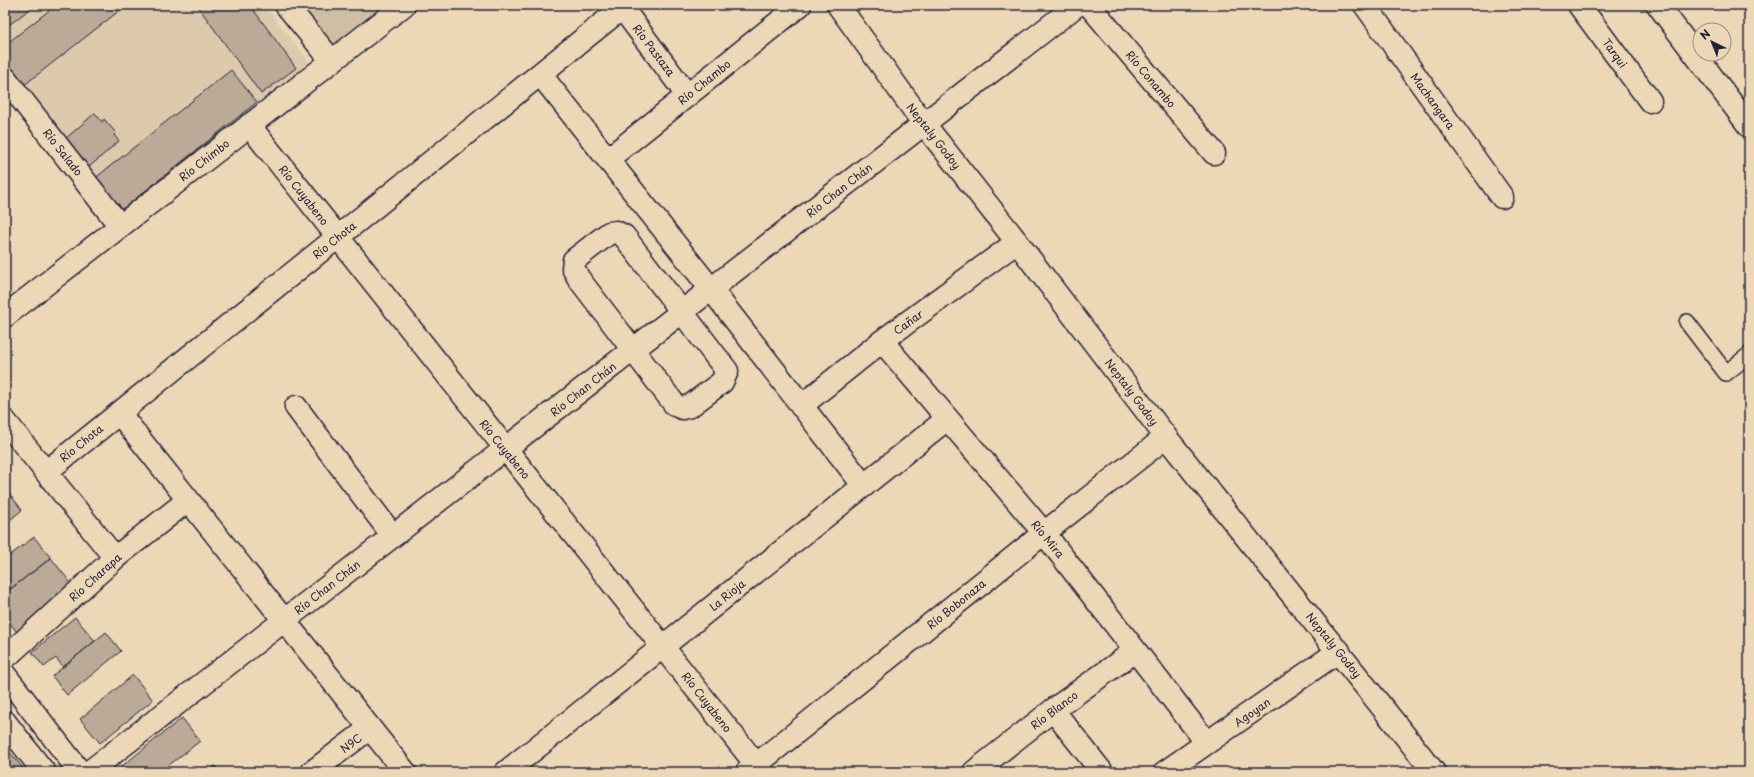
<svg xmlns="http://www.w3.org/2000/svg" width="1754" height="777" font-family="'Playpen Sans',sans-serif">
<rect width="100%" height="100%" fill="#ecd7b6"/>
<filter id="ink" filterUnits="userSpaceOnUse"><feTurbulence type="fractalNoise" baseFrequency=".025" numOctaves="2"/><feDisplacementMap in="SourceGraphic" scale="8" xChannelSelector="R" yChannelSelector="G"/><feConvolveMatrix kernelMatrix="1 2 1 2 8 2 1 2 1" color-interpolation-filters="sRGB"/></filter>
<g filter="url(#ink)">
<path fill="#ddcaad" d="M 5,5 L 264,5 L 314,68 L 120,219 L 5,68 Z"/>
<path fill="#cfbda4" stroke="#787070" d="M 300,5 L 395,5 L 338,50 Z"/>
<path fill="#baaa97" stroke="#22223b" d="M 5,5 L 35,5 L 5,28 Z
M 56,5 L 123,5 L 124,7 L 23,86 L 5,62 L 5,45 Z
M 203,5 L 250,5 L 296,68 L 261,94 L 199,8 Z
M 231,70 L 257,102 L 120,211 L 94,179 Z
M 95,113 L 102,122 L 104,119 L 116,133 L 114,135 L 119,141 L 88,168 L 64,140 Z
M 6,489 L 22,510 L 5,524 L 5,490 Z
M 34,537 L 51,558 L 5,593 L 5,559 Z
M 51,558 L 77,591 L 20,636 L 5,617 L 5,593 Z
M 75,617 L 95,641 L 63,667 L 56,658 L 44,667 L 32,652 Z
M 106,632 L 121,651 L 67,695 L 52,676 Z
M 133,675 L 153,700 L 100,743 L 80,719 Z
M 182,718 L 200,741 L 160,772 L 125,772 L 121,767 Z
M 5,746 L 26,772 L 5,772 Z
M 215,766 L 220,772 L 207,772 Z"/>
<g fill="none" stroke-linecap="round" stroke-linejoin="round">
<defs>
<path id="lane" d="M 1687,322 L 1726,373 L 1749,355"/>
<path id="street" d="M 286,5 L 332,61
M 620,5 L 687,95
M 838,5 L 924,124 L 1017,242 L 1166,437 L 1434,772
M 1089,5 L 1214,153
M 1365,5 L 1502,197
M 1579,5 L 1650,101
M 1658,5 L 1749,126
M 540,74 L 711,289 L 864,486
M 5,78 L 120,226
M 249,125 L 762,772
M 608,159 L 800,5
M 616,232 L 624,236 L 727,371 L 722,382 L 690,406 L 682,408 L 675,405 L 579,279 L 573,268 L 574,260 L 609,233 Z
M 5,316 L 404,5
M 882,341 L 1044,533 L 1207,743
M 801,406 L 882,341 L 1017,242
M 296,407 L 393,536
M 119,413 L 405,772
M 5,421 L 115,558
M 46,472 L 622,8
M 5,658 L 115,558 L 188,500
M 1053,710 L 1102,772
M 89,772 L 1077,5
M 312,772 L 370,728
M 506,772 L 947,419
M 747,772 L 1044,533 L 1166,437
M 974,772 L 1053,710 L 1135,651
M 1165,772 L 1339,651"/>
<path id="secondary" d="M 5,675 L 80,772
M 5,722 L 44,772"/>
</defs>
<use href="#lane" stroke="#22223b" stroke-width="18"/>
<use href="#street" stroke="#22223b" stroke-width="25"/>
<use href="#secondary" stroke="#22223b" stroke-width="25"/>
<use href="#lane" stroke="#ecd7b6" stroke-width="15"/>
<use href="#street" stroke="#ecd7b6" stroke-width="22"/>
<use href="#secondary" stroke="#ecd7b6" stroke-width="22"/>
</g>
</g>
<g text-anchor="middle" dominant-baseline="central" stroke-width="3" stroke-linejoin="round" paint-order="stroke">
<g font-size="11" fill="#22223b" stroke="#ecd7b6">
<text transform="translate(654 50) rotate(53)">Río Pastaza</text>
<text transform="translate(1615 53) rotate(54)">Tarqui</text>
<text transform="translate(1151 79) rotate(50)">Río Conambo</text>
<text transform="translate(704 82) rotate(-39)">Río Chambo</text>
<text transform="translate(1433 101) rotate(54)">Machangara</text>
<text transform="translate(934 136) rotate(52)">Neptaly Godoy</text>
<text transform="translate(63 152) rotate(52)">Río Salado</text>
<text transform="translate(204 160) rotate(-38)">Río Chimbo</text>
<text transform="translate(839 190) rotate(-38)">Río Chan Chán</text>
<text transform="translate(304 195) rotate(52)">Río Cuyabeno</text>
<text transform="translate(334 240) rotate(-39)">Río Chota</text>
<text transform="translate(908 322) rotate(-36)">Cañar</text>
<text transform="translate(583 389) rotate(-38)">Río Chan Chán</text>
<text transform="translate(1132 392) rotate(53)">Neptaly Godoy</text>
<text transform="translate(81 443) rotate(-39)">Río Chota</text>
<text transform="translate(505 449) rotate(51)">Río Cuyabeno</text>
<text transform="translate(1048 539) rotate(51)">Río Mira</text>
<text transform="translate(95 577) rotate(-42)">Río Charapa</text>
<text transform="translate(327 587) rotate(-38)">Río Chan Chán</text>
<text transform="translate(727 595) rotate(-39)">La Rioja</text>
<text transform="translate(956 604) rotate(-39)">Río Bobonaza</text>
<text transform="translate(1334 645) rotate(51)">Neptaly Godoy</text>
<text transform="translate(707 702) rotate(52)">Río Cuyabeno</text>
<text transform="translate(1054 710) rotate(-37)">Río Blanco</text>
<text transform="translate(1252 712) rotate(-35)">Agoyan</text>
<text transform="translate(351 743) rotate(-37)">N9C</text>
</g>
</g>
<rect width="1754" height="777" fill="none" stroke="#ecd7b6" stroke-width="20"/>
<rect x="10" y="10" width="1734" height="757" fill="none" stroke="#22223b" stroke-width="1.5" filter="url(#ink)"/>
<g transform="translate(1712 42) rotate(317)"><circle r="19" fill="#ecd7b6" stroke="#9b8f85"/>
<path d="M0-3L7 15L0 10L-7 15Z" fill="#22223b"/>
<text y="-6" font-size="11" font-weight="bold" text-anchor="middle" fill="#22223b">N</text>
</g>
</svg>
